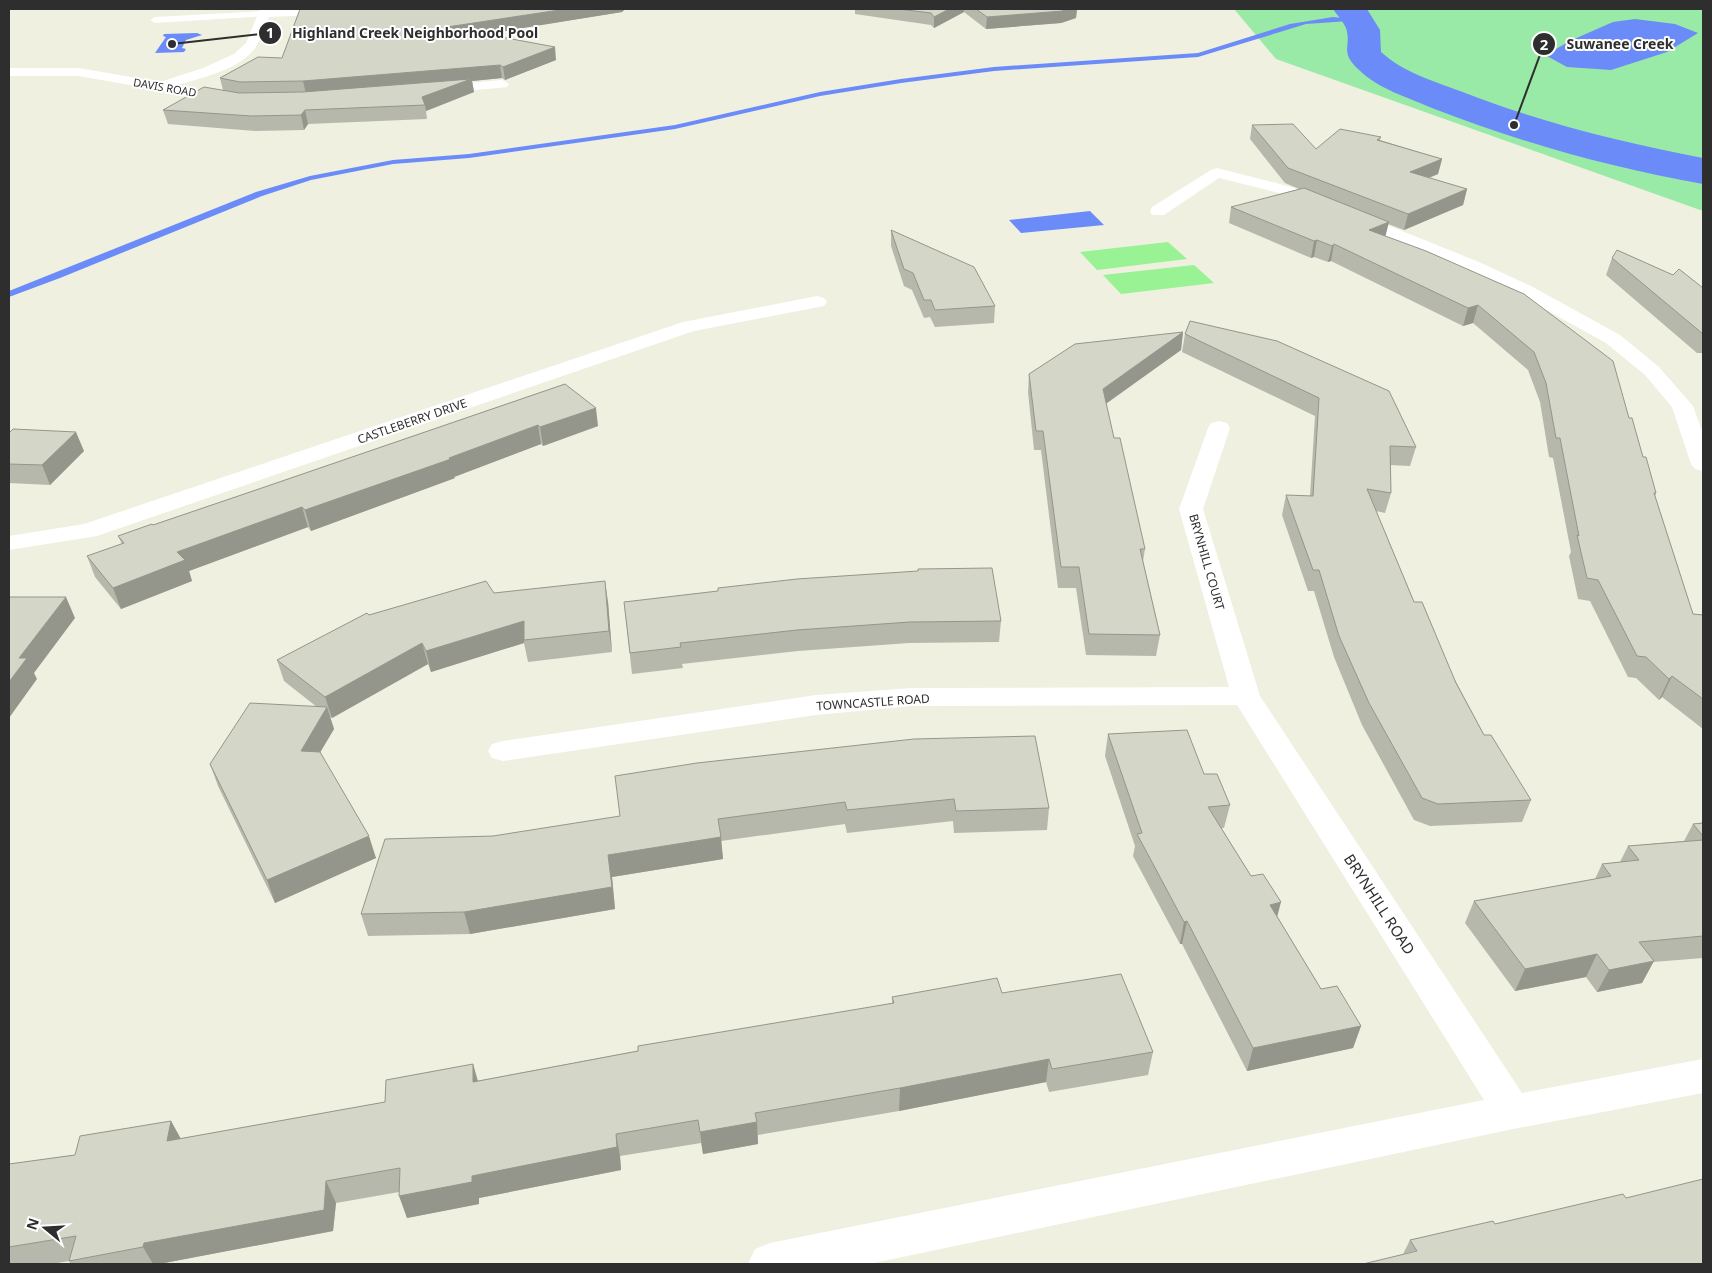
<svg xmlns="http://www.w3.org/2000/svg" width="1712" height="1273" font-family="'Noto Sans',sans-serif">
<rect width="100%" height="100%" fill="#eff0df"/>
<path fill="#98eaa6" d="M 1234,9 L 1703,9 L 1703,211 L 1276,59 Z"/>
<path fill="#99f293" d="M 1168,242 L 1187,259 L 1097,270 L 1080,252 Z
M 1194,265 L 1214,283 L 1121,294 L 1103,275 Z"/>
<path fill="#6b8bf9" d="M 1635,19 L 1675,24 L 1698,33 L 1667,52 L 1611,70 L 1567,67 L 1545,55 L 1572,40 L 1613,22 Z
M 197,33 L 202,35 L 186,40 L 182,48 L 186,49 L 184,52 L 155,53 L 166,37 L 163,36 L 164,34 Z
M 1090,211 L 1104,225 L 1021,233 L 1009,220 Z"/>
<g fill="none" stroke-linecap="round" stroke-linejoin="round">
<path fill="#6b8bf9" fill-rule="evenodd" d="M 1333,17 L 1363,20 L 1306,24 L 1198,57 L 994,71 L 901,83 L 820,96 L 675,129 L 469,158 L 393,164 L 311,180 L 262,196 L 60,278 L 9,297 L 9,291 L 256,192 L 310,176 L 393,160 L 469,154 L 675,125 L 820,92 L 901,79 L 994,67 L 1198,53 L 1290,24 Z"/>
<path fill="#6b8bf9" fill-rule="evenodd" d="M 1333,9 L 1367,9 L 1380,30 L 1381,52 C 1403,72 1433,81 1460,91 C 1539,122 1620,142 1703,158 L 1703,184 C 1611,168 1519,142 1432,108 C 1407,97 1378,89 1358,69 C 1339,51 1352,47 1346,28 C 1343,21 1337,15 1333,9 Z"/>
<path fill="#fff" fill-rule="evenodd" d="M 264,11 L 267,12 L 267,16 L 155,23 L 150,20 L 155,17 Z"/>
<path fill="#fff" fill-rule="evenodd" d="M 260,9 L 369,9 L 363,13 L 269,17 C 265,29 260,43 252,52 C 234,71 201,78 178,85 L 236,96 L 238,99 L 236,102 L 231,103 L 79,76 L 9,76 L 9,68 L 79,68 L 160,82 L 203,68 L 234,54 L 246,43 Z
M 502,80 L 509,84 L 507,87 L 436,94 L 429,90 L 436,86 Z
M 1217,168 L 1295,188 L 1479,262 L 1531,286 L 1620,335 L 1659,367 L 1693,406 L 1703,434 L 1703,471 L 1695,469 L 1691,464 L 1672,407 L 1645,375 L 1606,343 L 1517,294 L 1467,270 L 1283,194 L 1219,178 L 1164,215 L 1152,215 L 1150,211 L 1152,207 L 1211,170 Z
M 817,296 L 824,298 L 827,302 L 824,306 L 694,331 L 97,536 L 9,550 L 9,536 L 84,524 L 683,322 Z
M 1219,421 L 1227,423 L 1230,428 L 1203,509 L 1260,696 L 1522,1093 L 1703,1059 L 1703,1093 L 1513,1129 L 869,1264 L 748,1264 L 755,1249 L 770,1243 L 1484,1100 L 1237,705 L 912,706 L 816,715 L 503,761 L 492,758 L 488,751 L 492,744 L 503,741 L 816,695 L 912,688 L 1229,687 L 1179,509 L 1208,428 L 1211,423 Z"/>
</g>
<path fill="#b6b8ac" d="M 300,9 L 625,9 L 622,12 L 483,34 L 556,60 L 505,80 L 502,78 L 472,81 L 474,92 L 426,111 L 427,119 L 308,124 L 304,130 L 255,131 L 168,124 L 163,110 L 223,90 L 220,78 L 282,58 Z
M 855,9 L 1077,9 L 1076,18 L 1061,23 L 986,29 L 964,12 L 934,28 L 931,25 L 855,14 Z
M 1252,125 L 1316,149 L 1381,137 L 1380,140 L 1442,159 L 1438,174 L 1429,178 L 1467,189 L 1463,205 L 1404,230 L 1388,224 L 1385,236 L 1629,418 L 1656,493 L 1655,497 L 1693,614 L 1703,615 L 1703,729 L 1662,697 L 1659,700 L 1636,678 L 1628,677 L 1590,601 L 1578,599 L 1569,556 L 1571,552 L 1553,458 L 1549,457 L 1540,402 L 1528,370 L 1473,323 L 1463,326 L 1331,261 L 1328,262 L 1314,257 L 1311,258 L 1229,223 L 1231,207 L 1299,189 L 1285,183 L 1250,139 Z
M 891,230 L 995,306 L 994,323 L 935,327 L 930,317 L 924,318 L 912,290 L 904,286 L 891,246 Z
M 1612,258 L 1673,275 L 1703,288 L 1703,353 L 1697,353 L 1606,275 Z
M 1190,321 L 1416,447 L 1410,466 L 1390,465 L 1391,493 L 1385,513 L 1376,511 L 1414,602 L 1484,735 L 1531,800 L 1522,822 L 1430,826 L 1414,820 L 1362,725 L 1334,657 L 1314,591 L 1308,591 L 1282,515 L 1286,495 L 1310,496 L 1315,416 L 1182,352 L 1185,334 Z
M 1183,332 L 1181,350 L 1106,404 L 1114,438 L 1145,549 L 1143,561 L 1160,635 L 1156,656 L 1086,655 L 1076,588 L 1058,588 L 1041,450 L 1034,450 L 1028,392 L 1029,374 Z
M 565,384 L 598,426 L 543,446 L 541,444 L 454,477 L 455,478 L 311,531 L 308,527 L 189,571 L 192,581 L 121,609 L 95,577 L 87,556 L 122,544 L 118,536 L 153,525 L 253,491 Z
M 9,433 L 84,451 L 50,485 L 9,483 Z
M 494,593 L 608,602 L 612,652 L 528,662 L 524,643 L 431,672 L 428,664 L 332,718 L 330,717 L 334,729 L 320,752 L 376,858 L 275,903 L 218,786 L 210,764 L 317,707 L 284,681 L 277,660 L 369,615 Z
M 624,602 L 1001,621 L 999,642 L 909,643 L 798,651 L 682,664 L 683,668 L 632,674 Z
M 1108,734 L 1204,774 L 1230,805 L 1224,828 L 1221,828 L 1251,876 L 1277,916 L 1321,989 L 1361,1026 L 1353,1048 L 1247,1071 L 1182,944 L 1180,944 L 1133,856 L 1135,846 L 1105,756 Z
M 697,763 L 1049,808 L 1047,830 L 954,833 L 953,821 L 847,833 L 845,824 L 721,841 L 723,859 L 612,877 L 615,909 L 470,934 L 368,936 L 361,914 L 620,816 Z
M 1703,823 L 1703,958 L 1653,962 L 1642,983 L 1597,992 L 1586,977 L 1515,991 L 1465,923 L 1474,901 L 1595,879 L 1602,864 L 1620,862 L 1628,846 L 1684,841 L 1693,824 Z
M 1002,993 L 1153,1052 L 1148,1075 L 1049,1092 L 1046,1082 L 899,1111 L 758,1135 L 758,1144 L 703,1154 L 701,1143 L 620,1156 L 621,1170 L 479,1198 L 479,1204 L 407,1218 L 399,1192 L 336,1203 L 333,1231 L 159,1264 L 71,1264 L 69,1261 L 52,1264 L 9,1264 L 9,1164 L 75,1155 L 171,1121 L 181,1139 L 385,1102 L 473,1064 L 478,1081 L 892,1003 L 892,997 Z
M 1626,1198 L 1403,1254 L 1410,1240 L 1495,1224 Z"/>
<path fill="#94968c" d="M 566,9 L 625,9 L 622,12 L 449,40 L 447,27 Z
M 949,9 L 964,9 L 964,12 L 934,28 L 934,17 Z
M 1069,9 L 1077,9 L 1076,18 L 1061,23 L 986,29 L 987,17 Z
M 555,47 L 556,60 L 505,80 L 503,67 Z
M 500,65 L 502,78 L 472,81 L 474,92 L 426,111 L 425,105 L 306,94 L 303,81 Z
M 305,110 L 308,124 L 304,130 L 301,115 Z
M 1442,159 L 1438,174 L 1406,187 L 1410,172 Z
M 1467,189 L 1463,205 L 1404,230 L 1408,214 Z
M 1389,222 L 1385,238 L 1369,230 Z
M 1317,240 L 1314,257 L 1311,258 L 1314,241 Z
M 1334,244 L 1331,261 L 1328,262 L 1332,246 Z
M 1478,305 L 1473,323 L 1463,326 L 1468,308 Z
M 1183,332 L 1181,350 L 1101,407 L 1103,389 Z
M 596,408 L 598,426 L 543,446 L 540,427 Z
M 538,425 L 541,444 L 454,477 L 455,478 L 311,531 L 305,510 Z
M 76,432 L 84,451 L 50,485 L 42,465 Z
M 302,507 L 308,527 L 189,571 L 192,581 L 121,609 L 113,588 L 177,552 Z
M 605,581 L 608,602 L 612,652 L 609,631 Z
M 66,597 L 75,618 L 34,673 L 37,679 L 9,718 L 9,682 L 19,658 Z
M 524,621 L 524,643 L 431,672 L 426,651 Z
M 422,643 L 428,664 L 332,718 L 325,697 Z
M 1672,676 L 1662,697 L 1659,700 L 1669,679 Z
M 327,707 L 334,729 L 308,773 L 301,751 Z
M 369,836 L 376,858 L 275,903 L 267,880 Z
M 721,837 L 723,859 L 612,877 L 615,909 L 470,934 L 464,912 L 608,855 Z
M 1281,902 L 1275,925 L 1270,905 Z
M 1187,921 L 1182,944 L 1180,944 L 1184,922 Z
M 1597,954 L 1586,977 L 1515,991 L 1525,969 Z
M 1654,961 L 1642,983 L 1597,992 L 1609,970 Z
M 1361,1026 L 1353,1048 L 1247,1071 L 1253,1048 Z
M 1049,1059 L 1046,1082 L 899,1111 L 900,1088 Z
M 473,1064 L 479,1086 L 473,1082 Z
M 171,1121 L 183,1143 L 167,1141 Z
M 757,1122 L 758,1144 L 703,1154 L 700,1132 Z
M 616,1134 L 620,1156 L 621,1170 L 479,1198 L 479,1204 L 407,1218 L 399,1196 Z
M 326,1181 L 336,1203 L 333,1231 L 159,1264 L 153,1264 L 143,1247 L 144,1243 Z"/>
<path fill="#d4d6c8" stroke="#94968c" d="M 300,9 L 566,9 L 447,27 L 555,47 L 503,67 L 500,65 L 303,81 L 240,82 L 220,78 L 258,57 L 282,58 Z
M 898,9 L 949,9 L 934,17 L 931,13 Z
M 976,9 L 1069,9 L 1062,11 L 987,17 Z
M 471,79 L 422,97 L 425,105 L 305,110 L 301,115 L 251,116 L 163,110 L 204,87 L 239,93 L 303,92 Z
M 1293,124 L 1316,149 L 1340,129 L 1381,137 L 1377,140 L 1442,159 L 1410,172 L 1467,189 L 1408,214 L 1288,168 L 1252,125 Z
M 1304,188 L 1389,222 L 1369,230 L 1426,251 L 1524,294 L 1613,361 L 1629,418 L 1632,418 L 1643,457 L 1646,457 L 1656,493 L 1654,493 L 1693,614 L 1703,615 L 1703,699 L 1672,676 L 1669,679 L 1646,657 L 1637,656 L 1598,580 L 1587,578 L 1577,535 L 1579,536 L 1560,438 L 1556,438 L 1546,383 L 1534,352 L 1478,305 L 1468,308 L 1334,244 L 1332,246 L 1317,240 L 1314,241 L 1231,207 Z
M 891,230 L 974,267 L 995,306 L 935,310 L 931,300 L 924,300 L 913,273 L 904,269 Z
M 1617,250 L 1673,275 L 1679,269 L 1703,288 L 1703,334 L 1612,258 Z
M 1190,321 L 1277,341 L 1389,391 L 1416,447 L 1390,446 L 1391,493 L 1367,489 L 1414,602 L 1422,602 L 1456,683 L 1484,735 L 1491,735 L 1531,800 L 1438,804 L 1422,798 L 1369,703 L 1339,636 L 1319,570 L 1313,570 L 1286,495 L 1313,496 L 1319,398 L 1185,334 Z
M 1183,332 L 1103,389 L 1114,438 L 1120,438 L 1145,549 L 1140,549 L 1160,635 L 1089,634 L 1079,567 L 1061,567 L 1043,431 L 1036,431 L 1029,374 L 1075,344 Z
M 565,384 L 596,408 L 540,427 L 538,425 L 449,458 L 451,459 L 305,510 L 302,507 L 177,552 L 185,560 L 113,588 L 87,556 L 124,543 L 118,536 L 152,524 L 153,525 L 253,491 Z
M 13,429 L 76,432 L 42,465 L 9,464 L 9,433 Z
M 992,568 L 1001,621 L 910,622 L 797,630 L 680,643 L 681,647 L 630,653 L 624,602 L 718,591 L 718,588 L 797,579 L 918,571 L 918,569 Z
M 486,581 L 494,593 L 605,581 L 609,631 L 524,640 L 524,621 L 426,651 L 422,643 L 325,697 L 277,660 L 367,613 L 369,615 Z
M 9,597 L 66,597 L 19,658 L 27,658 L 9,682 Z
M 250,703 L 327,707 L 301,751 L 320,752 L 369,836 L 267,880 L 210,764 Z
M 1187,730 L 1204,774 L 1217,774 L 1230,805 L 1208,807 L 1251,876 L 1263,874 L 1281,902 L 1270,905 L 1321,989 L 1337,986 L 1361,1026 L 1253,1048 L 1187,921 L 1184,922 L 1137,834 L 1142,833 L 1108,734 Z
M 1035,736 L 1049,808 L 956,811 L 954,799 L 847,810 L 845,802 L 718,819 L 721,837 L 608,855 L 612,887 L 464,912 L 361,914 L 385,839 L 493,836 L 620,816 L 615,776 L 697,763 L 914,739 Z
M 1703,823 L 1703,836 L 1693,824 Z
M 1703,840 L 1703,936 L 1639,942 L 1654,961 L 1609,970 L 1597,954 L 1525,969 L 1474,901 L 1611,876 L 1602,864 L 1639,860 L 1628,846 Z
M 1121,974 L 1153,1052 L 1052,1069 L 1049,1059 L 900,1088 L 755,1113 L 757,1122 L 700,1132 L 698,1120 L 616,1134 L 617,1147 L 472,1176 L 472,1182 L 399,1196 L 400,1168 L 326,1181 L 324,1210 L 144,1243 L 143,1247 L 69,1261 L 76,1236 L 9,1247 L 9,1164 L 75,1155 L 80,1136 L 171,1121 L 167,1141 L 385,1102 L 386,1080 L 473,1064 L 473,1082 L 638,1051 L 638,1046 L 894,1003 L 892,997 L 997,978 L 1002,993 Z
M 1703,1179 L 1703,1264 L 1363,1264 L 1417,1251 L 1410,1240 L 1493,1221 L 1495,1224 L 1623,1194 L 1626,1198 Z"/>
<g text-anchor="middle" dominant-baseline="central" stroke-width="4" stroke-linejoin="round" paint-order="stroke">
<g font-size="11" fill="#2e2e2e" stroke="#fff">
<text transform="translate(165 87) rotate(10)">DAVIS ROAD</text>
</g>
<g font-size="12" fill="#2e2e2e" stroke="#fff">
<text transform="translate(412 421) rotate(-19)">CASTLEBERRY DRIVE</text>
<text transform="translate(1207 562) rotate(74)">BRYNHILL COURT</text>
<text transform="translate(873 702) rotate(-4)">TOWNCASTLE ROAD</text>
</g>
<g font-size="15" fill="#2e2e2e" stroke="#fff">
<text transform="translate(1380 904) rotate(57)">BRYNHILL ROAD</text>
</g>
</g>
<path fill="none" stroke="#2e2e2e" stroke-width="2" d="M172 44L270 33M1514 125L1544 44"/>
<g fill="#2e2e2e" stroke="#fff" stroke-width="2">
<circle cx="172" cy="44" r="5"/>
<circle cx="1514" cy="125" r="5"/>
<circle cx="270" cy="33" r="12"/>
<circle cx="1544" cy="44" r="12"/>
</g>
<g font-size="15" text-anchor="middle" font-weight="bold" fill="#fff">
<text x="270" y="38">1</text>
<text x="1544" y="50">2</text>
</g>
<g font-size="14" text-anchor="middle" font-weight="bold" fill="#2e2e2e" stroke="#fff" stroke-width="4" stroke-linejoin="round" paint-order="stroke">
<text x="415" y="38">Highland Creek Neighborhood Pool</text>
<text x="1620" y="49">Suwanee Creek</text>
</g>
<rect width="1712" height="1273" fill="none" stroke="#2e2e2e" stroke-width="20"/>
<g transform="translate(45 1228) rotate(288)" stroke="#ffffff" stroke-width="4" paint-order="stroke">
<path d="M0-4L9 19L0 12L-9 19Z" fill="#2e2e2e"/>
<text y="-8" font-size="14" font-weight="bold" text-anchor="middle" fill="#2e2e2e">N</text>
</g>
</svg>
